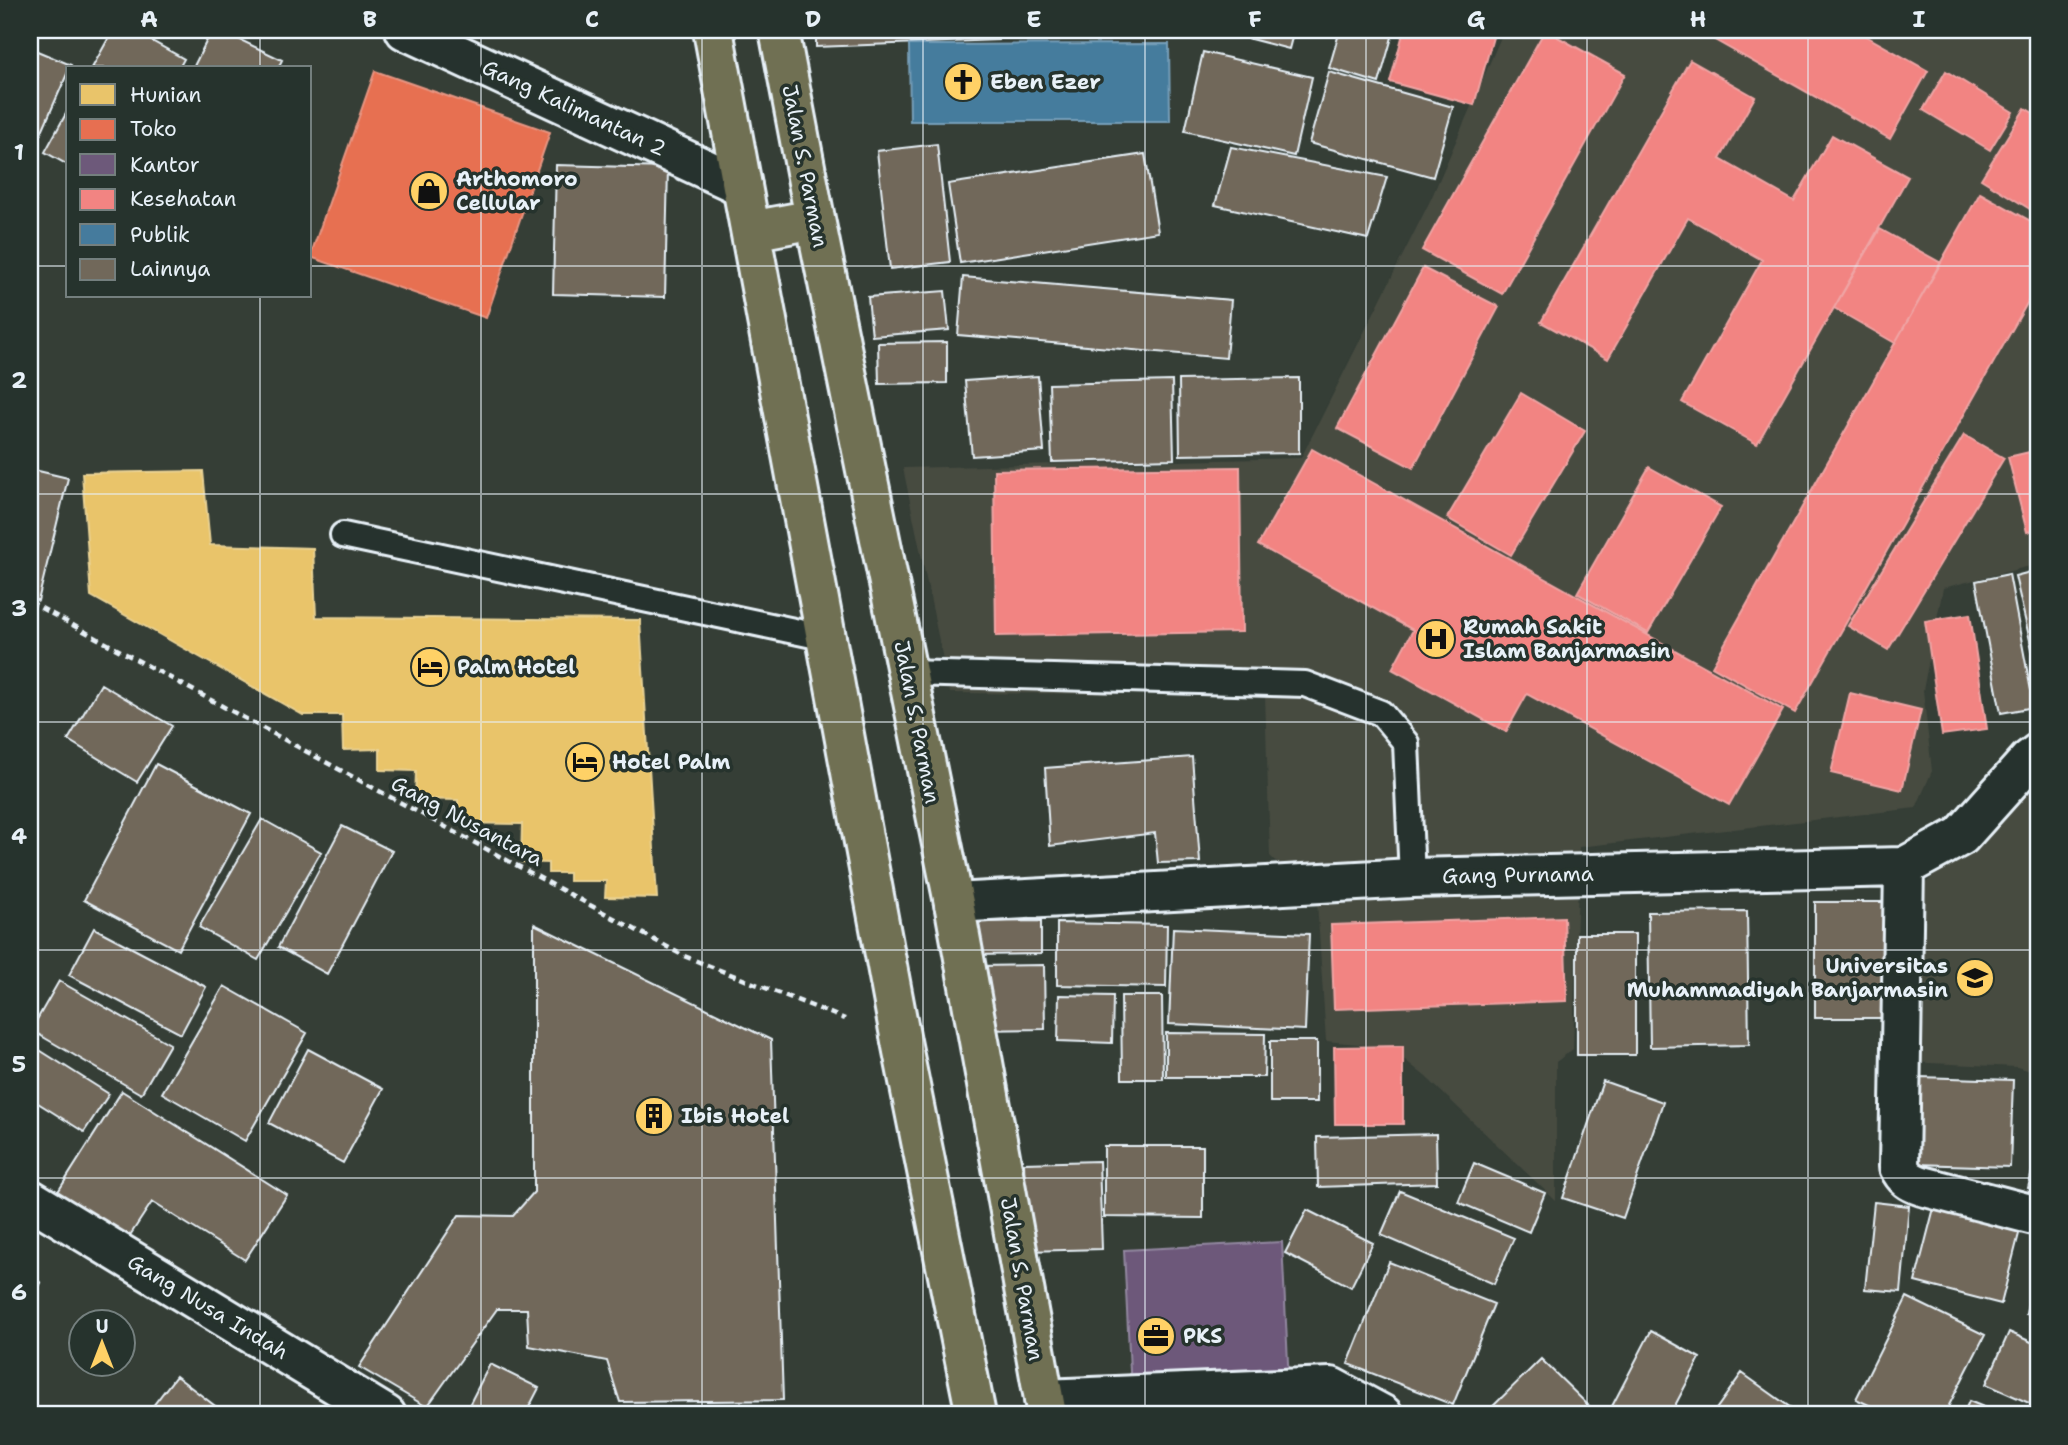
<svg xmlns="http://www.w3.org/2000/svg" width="2068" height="1445" font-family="'Shantell Sans',sans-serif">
<rect width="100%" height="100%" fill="#353e36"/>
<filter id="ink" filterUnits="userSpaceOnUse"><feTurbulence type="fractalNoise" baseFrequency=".0143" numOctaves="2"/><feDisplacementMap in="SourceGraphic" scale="14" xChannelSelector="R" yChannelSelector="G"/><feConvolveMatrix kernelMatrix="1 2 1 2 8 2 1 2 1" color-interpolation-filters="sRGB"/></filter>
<g filter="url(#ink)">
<path fill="#474b41" d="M 1504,30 L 2038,30 L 2038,564 L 1943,588 L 1923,690 L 1932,771 L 1916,808 L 1579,847 L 1573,1049 L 1556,1062 L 1556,1201 L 1426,1077 L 1389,1047 L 1326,1041 L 1317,901 L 1270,856 L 1265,695 L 950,693 L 903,468 L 1301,458 L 1431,199 Z
M 2038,786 L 2038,1073 L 2017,1067 L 1908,1062 L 1913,894 Z"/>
<path fill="#e9c46a" stroke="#e9d295" stroke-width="2" d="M 203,471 L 210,545 L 313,548 L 316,617 L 640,620 L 657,898 L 605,897 L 606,881 L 569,881 L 569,873 L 548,873 L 548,863 L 521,862 L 522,824 L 458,823 L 458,800 L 415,799 L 416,771 L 380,770 L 380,749 L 343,750 L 342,715 L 303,715 L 91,596 L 82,473 Z"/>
<path fill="#e76f51" stroke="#e79683" stroke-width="2" d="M 375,71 L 550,132 L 486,318 L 310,257 Z"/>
<path fill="#6d597a" stroke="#9287a0" stroke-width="2" d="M 1282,1242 L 1289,1383 L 1131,1391 L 1124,1250 Z"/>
<path fill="#f28482" stroke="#efa5a5" stroke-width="2" d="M 1404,30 L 1495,30 L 1474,105 L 1390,82 Z
M 1545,30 L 1625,74 L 1502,294 L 1422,250 Z
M 1697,30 L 1855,30 L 1928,71 L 1890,139 Z
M 1690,60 L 1755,97 L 1720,159 L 1794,201 L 1832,135 L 1908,177 L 1757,444 L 1682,402 L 1762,260 L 1688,218 L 1608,359 L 1541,322 Z
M 1946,71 L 2013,112 L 1990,150 L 1923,110 Z
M 2025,108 L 2038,116 L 2038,214 L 1981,179 Z
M 1980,193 L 2038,225 L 2038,284 L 1795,713 L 1712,666 Z
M 1880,229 L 1941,263 L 1895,343 L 1834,308 Z
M 1423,268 L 1499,307 L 1413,468 L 1337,428 Z
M 1521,393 L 1585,431 L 1511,555 L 1447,518 Z
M 1964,435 L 2004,458 L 1888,650 L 1848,626 Z
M 1312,449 L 1783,710 L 1729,805 L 1527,694 L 1506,732 L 1392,669 L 1413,630 L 1258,545 Z
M 2038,450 L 2038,529 L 2027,532 L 2008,457 Z
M 1240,467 L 1242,632 L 996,636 L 994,470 Z
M 1649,467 L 1721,507 L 1648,633 L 1577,593 Z
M 1970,614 L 1987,729 L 1942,735 L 1925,621 Z
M 1850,693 L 1921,710 L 1902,790 L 1831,773 Z
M 1564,917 L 1567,1001 L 1334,1009 L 1331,925 Z
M 1403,1046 L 1403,1124 L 1335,1124 L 1334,1047 Z"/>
<path fill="#457b9d" stroke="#769eb8" stroke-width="2" d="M 1169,44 L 1170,121 L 910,121 L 909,45 Z"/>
<path fill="#71685a" stroke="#e8f1f8" stroke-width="2" d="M 113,30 L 132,30 L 184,59 L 179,68 L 92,68 Z
M 212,30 L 220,30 L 282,60 L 278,68 L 193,68 Z
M 816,30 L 997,30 L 998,40 L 816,47 Z
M 1216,30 L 1294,30 L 1289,49 Z
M 1340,30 L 1394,30 L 1379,83 L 1329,68 Z
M 30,48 L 71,65 L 31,156 L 30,155 Z
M 1203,52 L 1312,77 L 1294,156 L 1185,131 Z
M 1329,72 L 1453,107 L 1433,177 L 1309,143 Z
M 68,110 L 68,165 L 45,152 Z
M 937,144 L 950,262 L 890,269 L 877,151 Z
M 1231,147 L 1387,177 L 1368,239 L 1215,205 Z
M 1145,154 L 1158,232 L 960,263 L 948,184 Z
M 556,165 L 668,168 L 665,297 L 553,294 Z
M 963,277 L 1231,300 L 1226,358 L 958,335 Z
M 945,291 L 949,330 L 872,336 L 868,297 Z
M 947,342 L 947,383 L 879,384 L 878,343 Z
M 1038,376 L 1044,451 L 972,456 L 965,381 Z
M 1299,378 L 1299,453 L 1180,455 L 1179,380 Z
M 1172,381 L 1174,459 L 1052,462 L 1049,384 Z
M 30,469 L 68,478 L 38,601 L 30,596 Z
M 2038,570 L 2038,675 L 2015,576 Z
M 2009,574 L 2034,707 L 2001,713 L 1976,581 Z
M 101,684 L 172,726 L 137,782 L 68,740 Z
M 1192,757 L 1200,862 L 1158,863 L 1155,833 L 1050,846 L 1045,768 Z
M 156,764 L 251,814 L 178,950 L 84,900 Z
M 262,819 L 321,852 L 258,960 L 199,927 Z
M 342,826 L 392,851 L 327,974 L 278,947 Z
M 1815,902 L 1885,902 L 1885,1018 L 1815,1018 Z
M 1747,911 L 1749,1045 L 1650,1047 L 1648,912 Z
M 1041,921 L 1041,954 L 974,955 L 973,922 Z
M 1057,923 L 1167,925 L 1166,987 L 1057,985 Z
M 534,924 L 771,1040 L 783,1400 L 620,1402 L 607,1361 L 529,1346 L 527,1309 L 497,1309 L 427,1407 L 359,1367 L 459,1215 L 513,1216 L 534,1192 Z
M 94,928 L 206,987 L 181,1034 L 69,975 Z
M 1173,928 L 1309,934 L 1305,1030 L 1169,1024 Z
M 1577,934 L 1635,934 L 1635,1055 L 1577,1055 Z
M 1044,965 L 1045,1029 L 979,1030 L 979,966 Z
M 59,981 L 170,1044 L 141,1094 L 31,1030 Z
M 224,986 L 307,1033 L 245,1141 L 162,1093 Z
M 1059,995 L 1113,996 L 1112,1043 L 1058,1041 Z
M 1121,996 L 1162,996 L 1163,1079 L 1122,1079 Z
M 1166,1033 L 1265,1034 L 1264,1077 L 1166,1077 Z
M 1270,1041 L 1317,1041 L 1317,1102 L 1270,1102 Z
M 30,1044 L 109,1094 L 84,1132 L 30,1098 Z
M 308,1049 L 383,1089 L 343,1163 L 269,1123 Z
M 1919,1077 L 2013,1080 L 2010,1167 L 1916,1164 Z
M 1603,1081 L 1663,1102 L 1623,1218 L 1563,1198 Z
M 122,1091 L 287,1195 L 245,1260 L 152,1202 L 125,1243 L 54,1198 Z
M 1436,1134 L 1437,1183 L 1318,1187 L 1317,1137 Z
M 1104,1146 L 1203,1146 L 1203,1218 L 1104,1217 Z
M 2038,1147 L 2038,1191 L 2028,1188 Z
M 1099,1161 L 1102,1249 L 1027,1251 L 1024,1163 Z
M 1474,1163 L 1545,1193 L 1529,1232 L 1458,1202 Z
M 1400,1191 L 1514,1238 L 1494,1284 L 1381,1235 Z
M 1936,1200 L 2022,1222 L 2001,1304 L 1915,1282 Z
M 1874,1202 L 1909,1206 L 1901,1292 L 1865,1289 Z
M 1307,1210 L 1373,1243 L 1351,1287 L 1285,1253 Z
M 2038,1255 L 2038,1317 L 2026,1314 Z
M 1389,1262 L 1494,1304 L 1453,1405 L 1348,1364 Z
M 30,1275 L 41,1283 L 30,1299 Z
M 1907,1297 L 1985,1335 L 1944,1415 L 1890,1415 L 1856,1399 Z
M 1651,1331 L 1700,1358 L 1670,1415 L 1620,1415 L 1610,1410 Z
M 2009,1332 L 2038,1345 L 2038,1407 L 1986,1384 Z
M 1541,1359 L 1590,1407 L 1582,1415 L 1484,1415 Z
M 490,1364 L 539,1388 L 525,1415 L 464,1415 Z
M 1742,1373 L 1801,1415 L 1712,1415 Z
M 176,1376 L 227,1415 L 146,1415 Z
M 1312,1392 L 1314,1415 L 1139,1415 L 1138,1401 Z
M 1969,1401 L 2003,1415 L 1963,1415 Z"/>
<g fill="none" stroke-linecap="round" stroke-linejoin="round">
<defs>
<path id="lane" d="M 343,535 L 827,638
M 907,673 L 1305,684 L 1381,713 L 1406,743 L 1412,878"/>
<path id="street" d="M 405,30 L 742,186
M 1904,867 L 1899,1167 C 1904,1178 1910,1182 1922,1186 L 2038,1216
M 954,903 L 1412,878 L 1904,867 L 1961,836 L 2029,760 L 2038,753
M 30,1199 L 386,1415
M 1044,1399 L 1331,1387 L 1383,1415"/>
<path id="highway" d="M 713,30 L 901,1041 L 976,1415
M 779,30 L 815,219 L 954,903 L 1047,1415
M 751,231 L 815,219"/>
</defs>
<use href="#lane" stroke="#e8f1f8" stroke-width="30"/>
<use href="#street" stroke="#e8f1f8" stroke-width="44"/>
<use href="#highway" stroke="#e8f1f8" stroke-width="44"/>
<path stroke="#e8f1f8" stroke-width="4.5" stroke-dasharray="7 5" stroke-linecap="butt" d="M 30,602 L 684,956 L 845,1019"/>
<use href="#lane" stroke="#26332d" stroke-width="24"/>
<use href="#street" stroke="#26332d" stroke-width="38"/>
<use href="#highway" stroke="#706f52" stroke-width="38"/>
</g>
</g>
<path fill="none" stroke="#e8f1f8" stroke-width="2" stroke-opacity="0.55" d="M 260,30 L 260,68M 481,30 L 481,1415M 702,30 L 702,1415M 923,30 L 923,1415M 1145,30 L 1145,1415M 1366,30 L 1366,1415M 1587,30 L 1587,1415M 1808,30 L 1808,1415M 30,266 L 68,266M 310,266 L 2038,266M 260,296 L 260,1415M 30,494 L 2038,494M 30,722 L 2038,722M 30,950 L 2038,950M 30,1178 L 2038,1178"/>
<defs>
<symbol id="church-disc" viewBox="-11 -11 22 22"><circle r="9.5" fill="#ffd166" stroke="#26332d"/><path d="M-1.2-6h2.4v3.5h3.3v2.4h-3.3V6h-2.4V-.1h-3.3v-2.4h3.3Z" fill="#111"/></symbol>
<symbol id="shop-disc" viewBox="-11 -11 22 22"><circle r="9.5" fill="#ffd166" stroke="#26332d"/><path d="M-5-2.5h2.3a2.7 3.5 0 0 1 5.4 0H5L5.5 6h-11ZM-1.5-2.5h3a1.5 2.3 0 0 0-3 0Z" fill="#111"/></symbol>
<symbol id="hospital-disc" viewBox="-11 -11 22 22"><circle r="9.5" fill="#ffd166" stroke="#26332d"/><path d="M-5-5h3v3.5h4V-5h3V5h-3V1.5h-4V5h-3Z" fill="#111"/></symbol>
<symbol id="hotel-disc" viewBox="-11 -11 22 22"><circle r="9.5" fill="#ffd166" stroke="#26332d"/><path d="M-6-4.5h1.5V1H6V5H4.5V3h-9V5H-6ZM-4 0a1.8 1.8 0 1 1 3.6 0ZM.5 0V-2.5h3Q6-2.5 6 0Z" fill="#111"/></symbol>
<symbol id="university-disc" viewBox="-11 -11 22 22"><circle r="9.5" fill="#ffd166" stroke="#26332d"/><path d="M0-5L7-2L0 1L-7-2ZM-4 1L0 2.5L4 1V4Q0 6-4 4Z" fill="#111"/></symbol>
<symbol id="building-disc" viewBox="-11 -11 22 22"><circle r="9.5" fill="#ffd166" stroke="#26332d"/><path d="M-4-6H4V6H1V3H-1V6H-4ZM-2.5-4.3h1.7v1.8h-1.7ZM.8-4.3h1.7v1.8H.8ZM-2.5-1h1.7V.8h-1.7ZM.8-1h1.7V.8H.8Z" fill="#111"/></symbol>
<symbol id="office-disc" viewBox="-11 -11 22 22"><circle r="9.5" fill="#ffd166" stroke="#26332d"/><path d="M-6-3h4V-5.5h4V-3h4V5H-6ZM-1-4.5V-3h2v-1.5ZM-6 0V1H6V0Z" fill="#111"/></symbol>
</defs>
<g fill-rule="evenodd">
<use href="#church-disc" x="941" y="60" width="44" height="44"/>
<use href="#shop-disc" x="407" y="169" width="44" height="44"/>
<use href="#hospital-disc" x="1414" y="617" width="44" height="44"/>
<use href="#hotel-disc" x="408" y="645" width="44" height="44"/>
<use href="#hotel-disc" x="563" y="740" width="44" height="44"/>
<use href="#university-disc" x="1953" y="956" width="44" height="44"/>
<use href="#building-disc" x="632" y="1094" width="44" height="44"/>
<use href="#office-disc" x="1134" y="1314" width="44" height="44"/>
</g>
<g text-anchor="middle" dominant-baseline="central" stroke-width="7" stroke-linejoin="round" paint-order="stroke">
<g font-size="21" font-weight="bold" fill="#e8f1f8" stroke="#26332d" text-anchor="start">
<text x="990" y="82">Eben Ezer</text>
<text x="456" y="179">Arthomoro<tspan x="456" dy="24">Cellular</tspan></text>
<text x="1463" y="627">Rumah Sakit<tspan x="1463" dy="24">Islam Banjarmasin</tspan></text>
<text x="457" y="667">Palm Hotel</text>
<text x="612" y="762">Hotel Palm</text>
<text x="1948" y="966" text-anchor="end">Universitas<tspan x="1948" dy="24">Muhammadiyah Banjarmasin</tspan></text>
<text x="681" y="1116">Ibis Hotel</text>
<text x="1183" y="1336">PKS</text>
</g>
<g font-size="21" fill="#e8f1f8" stroke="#26332d">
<text transform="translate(574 108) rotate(25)">Gang Kalimantan 2</text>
<text transform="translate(805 166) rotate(79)">Jalan S. Parman</text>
<text transform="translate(917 722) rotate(79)">Jalan S. Parman</text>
<text transform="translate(467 821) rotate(28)">Gang Nusantara</text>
<text transform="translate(1518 875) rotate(-1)">Gang Purnama</text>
<text transform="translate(1022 1279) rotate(80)">Jalan S. Parman</text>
<text transform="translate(208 1307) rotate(31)">Gang Nusa Indah</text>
</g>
</g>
<rect width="2068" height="1445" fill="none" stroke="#26332d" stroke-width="77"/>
<rect x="66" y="66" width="245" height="231" fill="#26332d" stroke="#747f7e" stroke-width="2"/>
<rect x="80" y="84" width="35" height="21" fill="#e9c46a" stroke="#747f7e" stroke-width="2"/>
<text x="130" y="102" font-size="21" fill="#e8f1f8">Hunian</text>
<rect x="80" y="119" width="35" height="21" fill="#e76f51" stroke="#747f7e" stroke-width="2"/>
<text x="130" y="136" font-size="21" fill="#e8f1f8">Toko</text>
<rect x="80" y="154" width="35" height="21" fill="#6d597a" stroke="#747f7e" stroke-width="2"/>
<text x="130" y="172" font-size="21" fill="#e8f1f8">Kantor</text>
<rect x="80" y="189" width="35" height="21" fill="#f28482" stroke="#747f7e" stroke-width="2"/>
<text x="130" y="206" font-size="21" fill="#e8f1f8">Kesehatan</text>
<rect x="80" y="224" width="35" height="21" fill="#457b9d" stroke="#747f7e" stroke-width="2"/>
<text x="130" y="242" font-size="21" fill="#e8f1f8">Publik</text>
<rect x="80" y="259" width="35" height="21" fill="#71685a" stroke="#747f7e" stroke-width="2"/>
<text x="130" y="276" font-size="21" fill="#e8f1f8">Lainnya</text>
<g transform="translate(102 1343)"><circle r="33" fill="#26332d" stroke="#747f7e" stroke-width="2"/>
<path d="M0-5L12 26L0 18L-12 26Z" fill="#ffd166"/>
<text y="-10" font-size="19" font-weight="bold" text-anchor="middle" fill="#e8f1f8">U</text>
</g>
<rect x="38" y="38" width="1992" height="1368" fill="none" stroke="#e8f1f8" stroke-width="2.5"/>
<g font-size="23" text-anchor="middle" font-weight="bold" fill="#e8f1f8">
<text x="149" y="27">A</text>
<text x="370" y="27">B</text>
<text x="592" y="27">C</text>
<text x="813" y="27">D</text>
<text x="1034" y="27">E</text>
<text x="1255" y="27">F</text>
<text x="1476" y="27">G</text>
<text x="1698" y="27">H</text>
<text x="1919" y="27">I</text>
<text x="19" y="160">1</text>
<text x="19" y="388">2</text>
<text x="19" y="616">3</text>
<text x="19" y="844">4</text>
<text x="19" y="1072">5</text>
<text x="19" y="1300">6</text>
</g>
</svg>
